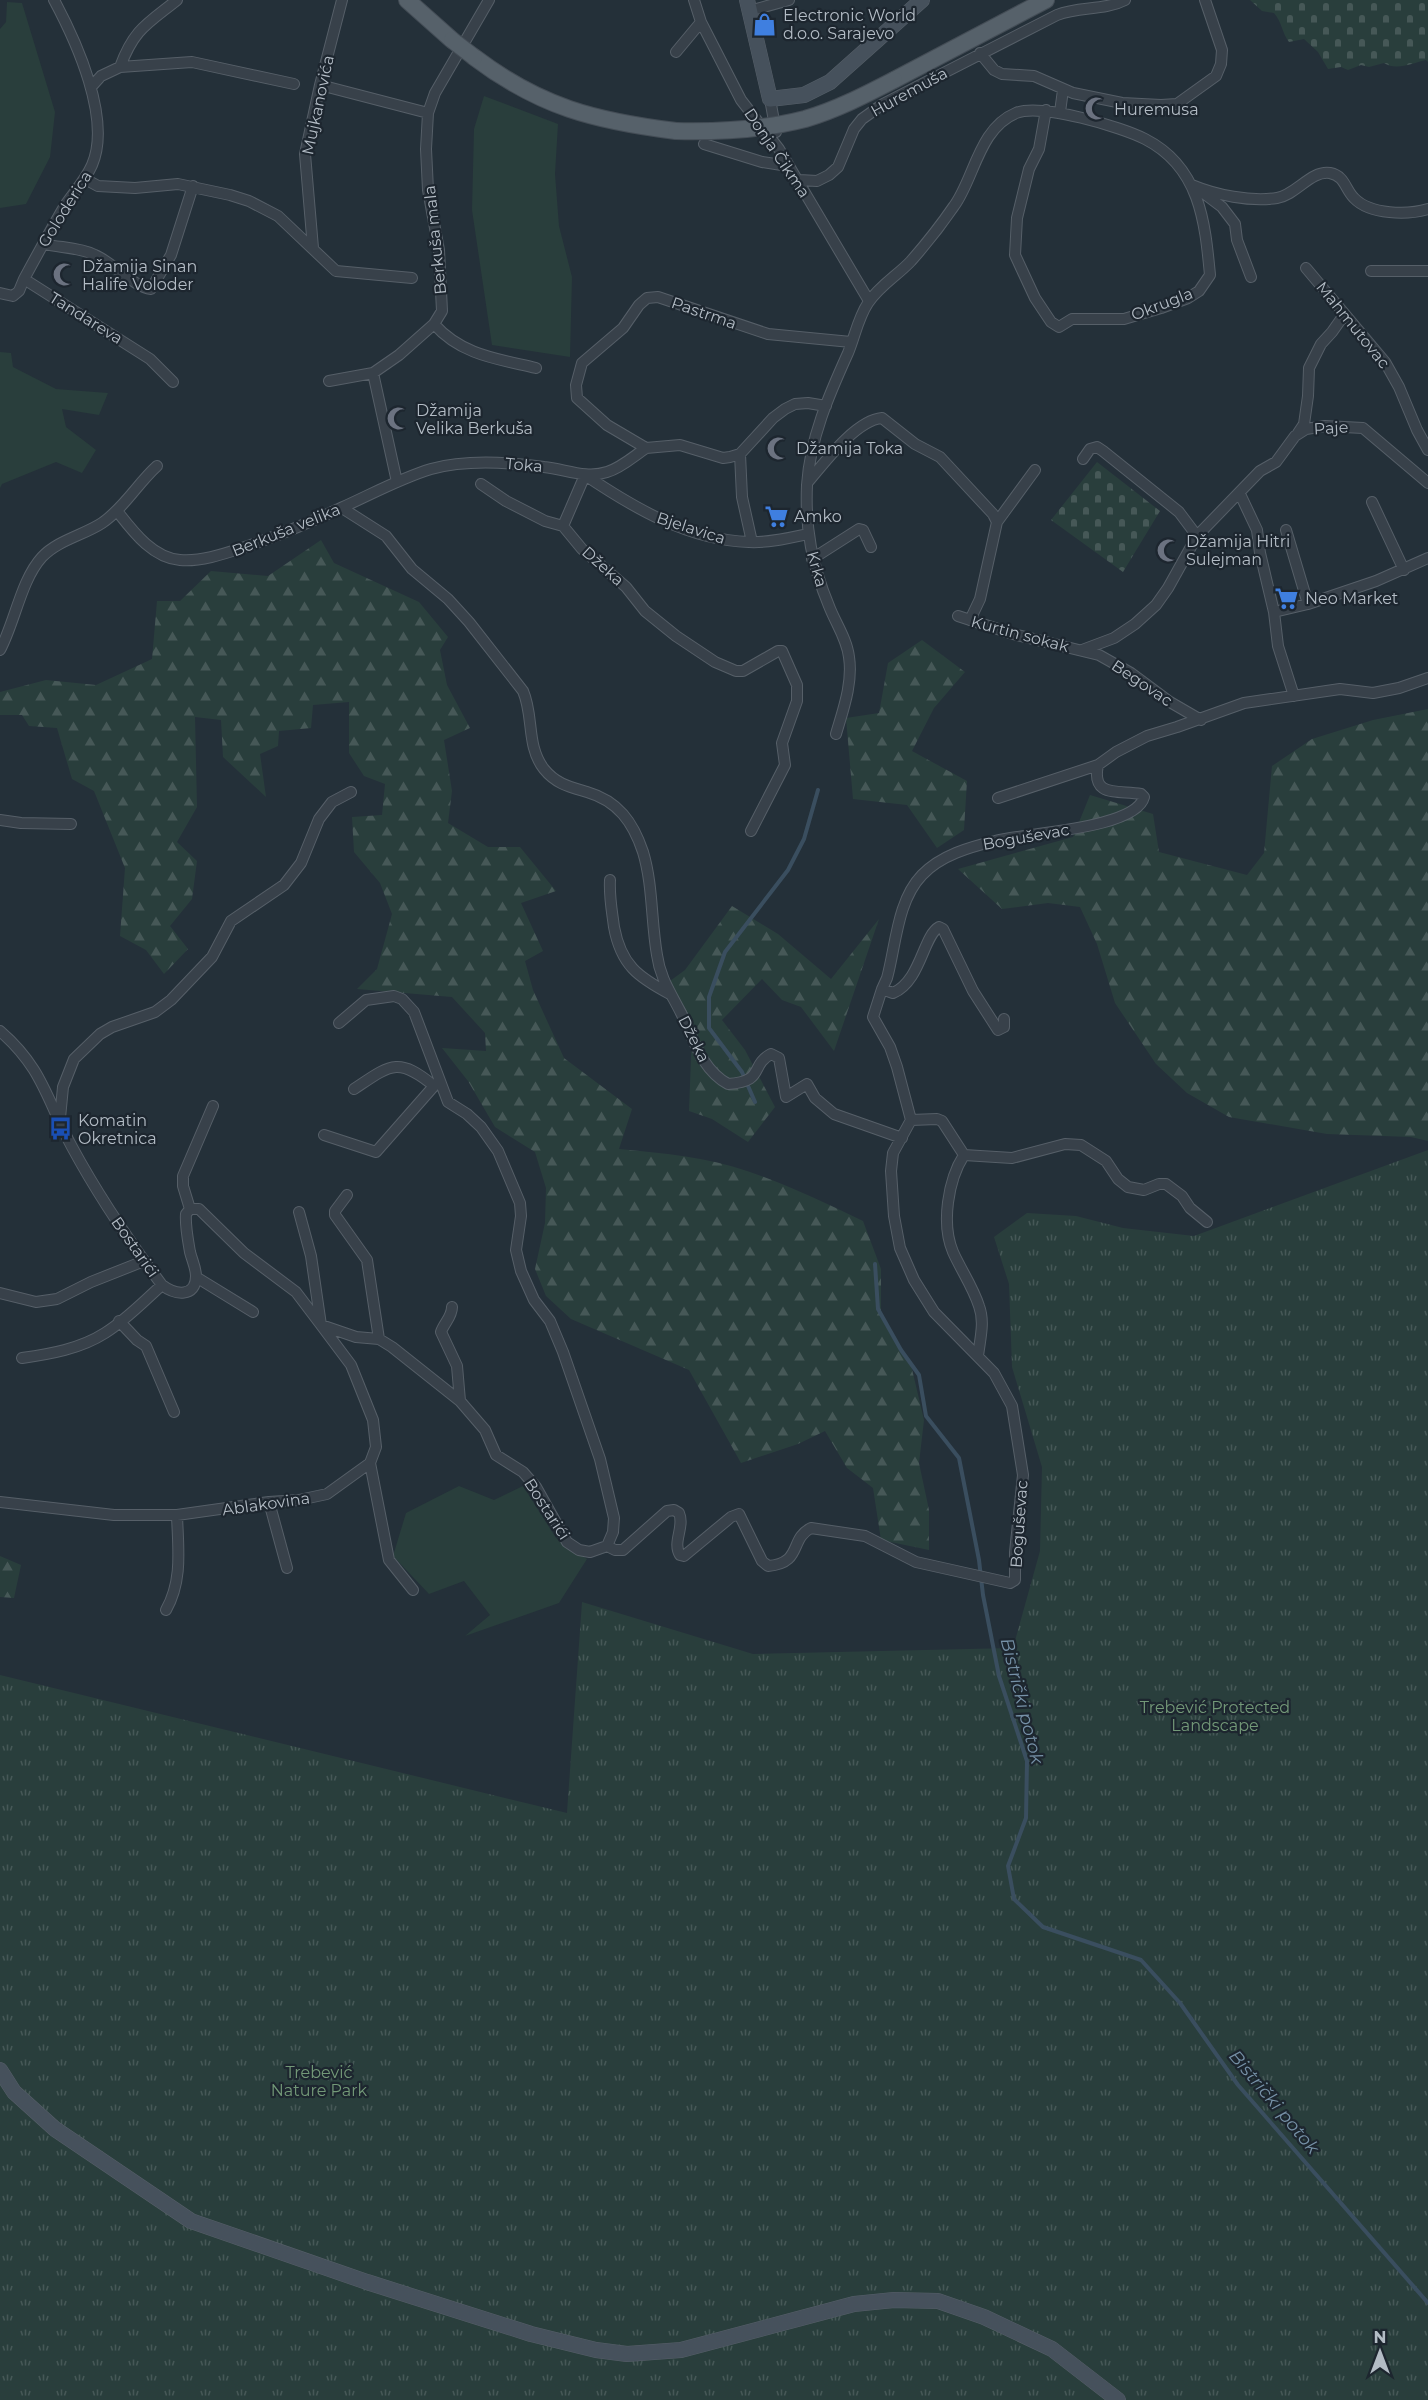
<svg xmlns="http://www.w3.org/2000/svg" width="1428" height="2400" font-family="Montserrat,sans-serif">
<defs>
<pattern id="forest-firs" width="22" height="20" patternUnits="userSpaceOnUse" patternTransform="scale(1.5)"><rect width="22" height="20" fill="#293e3c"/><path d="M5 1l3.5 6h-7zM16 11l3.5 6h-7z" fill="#465857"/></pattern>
<pattern id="cemetery-stones" width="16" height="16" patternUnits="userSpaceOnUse" patternTransform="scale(1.5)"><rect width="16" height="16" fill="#293e3c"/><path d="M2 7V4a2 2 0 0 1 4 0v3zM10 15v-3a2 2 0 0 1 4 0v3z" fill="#465857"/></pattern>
<pattern id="park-tufts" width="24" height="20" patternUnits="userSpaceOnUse" patternTransform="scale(1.5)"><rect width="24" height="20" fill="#293e3c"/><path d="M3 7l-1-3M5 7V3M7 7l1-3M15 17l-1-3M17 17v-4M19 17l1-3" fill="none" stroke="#465857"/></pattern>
</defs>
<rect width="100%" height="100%" fill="#243039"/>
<path fill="#293e3c" d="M 7,2 L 22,3 L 55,112 L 50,157 L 26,204 L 0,208 L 0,29 L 6,22 Z
M 484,96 L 558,124 L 555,174 L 559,226 L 572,277 L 570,357 L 492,345 L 472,210 L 474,129 Z
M 0,352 L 11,353 L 13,367 L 56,389 L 108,393 L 99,415 L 62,409 L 66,427 L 96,450 L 82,473 L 56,462 L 2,484 L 0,488 Z
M 459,1486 L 494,1500 L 523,1486 L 556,1538 L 587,1559 L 559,1603 L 465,1636 L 490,1615 L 464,1581 L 429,1594 L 393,1556 L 406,1513 Z"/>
<path fill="url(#forest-firs)" d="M 321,540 L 334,563 L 419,602 L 448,637 L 440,650 L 447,685 L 470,728 L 444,740 L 452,791 L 448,823 L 488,847 L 520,847 L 556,891 L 521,903 L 543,951 L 525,961 L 533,990 L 564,1058 L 632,1109 L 619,1149 C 662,1153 707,1157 747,1171 C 788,1185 825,1203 863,1221 L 881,1269 L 881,1317 L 911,1365 L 924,1420 L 919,1463 L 929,1510 L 929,1550 L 881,1540 L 873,1488 L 847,1468 L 825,1431 L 798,1444 L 741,1463 L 689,1370 L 571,1319 L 546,1296 L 535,1269 L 545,1223 L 546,1188 L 535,1152 L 495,1127 L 468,1081 L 442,1048 L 486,1051 L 485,1033 L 452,997 L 357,989 L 377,969 L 392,914 L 380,883 L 354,852 L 352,817 L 382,815 L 385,784 L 364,776 L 349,753 L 349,702 L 313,705 L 311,728 L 279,731 L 278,746 L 260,754 L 266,797 L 223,757 L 221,720 L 195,717 L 197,807 L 177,842 L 197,861 L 192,899 L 170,926 L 188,949 L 164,974 L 146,950 L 120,936 L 125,868 L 94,791 L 72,779 L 57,728 L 29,726 L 22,715 L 0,715 L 0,692 L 46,680 L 96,685 L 152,659 L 157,601 L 180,601 L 211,571 L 268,576 Z
M 922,640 L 965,672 L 934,708 L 912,751 L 967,781 L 964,830 L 937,848 L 907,805 L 853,799 L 846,718 L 879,713 L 888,663 Z
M 1428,709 L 1428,1141 L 1411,1137 L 1327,1134 L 1229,1117 L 1187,1093 L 1156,1064 L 1115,1003 L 1097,944 L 1080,907 L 1048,903 L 1002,909 L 958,869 L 1073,837 L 1090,795 L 1153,814 L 1159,852 L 1247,875 L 1264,853 L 1272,766 L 1312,739 L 1373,720 Z
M 732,906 L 778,934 L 831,979 L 879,919 L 834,1051 L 801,1007 L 782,1000 L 762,979 L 722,1020 L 745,1050 L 775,1107 L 748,1142 L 712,1119 L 689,1111 L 692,1032 L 659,989 L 685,970 Z
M 0,1556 L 21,1565 L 14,1598 L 0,1597 Z"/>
<path fill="url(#cemetery-stones)" d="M 1250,0 L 1428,0 L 1428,62 L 1426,60 C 1413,63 1396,71 1384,63 L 1369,67 L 1361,65 L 1348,70 L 1341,67 L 1328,69 L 1318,52 L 1304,39 L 1289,42 C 1282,33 1282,22 1274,13 L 1262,11 Z
M 1097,462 L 1160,511 L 1123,572 L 1051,520 Z"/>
<path fill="url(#park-tufts)" d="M 1428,1150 L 1428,2400 L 0,2400 L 0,1675 L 567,1813 L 582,1602 L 753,1654 L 1013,1648 L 1040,1551 L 1042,1467 L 1012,1367 L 1009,1284 L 994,1237 L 1027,1213 L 1076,1216 L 1123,1228 L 1194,1236 Z"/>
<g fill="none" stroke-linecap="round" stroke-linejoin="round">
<path stroke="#3a4e5f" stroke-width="4" d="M 755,1102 L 742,1072 L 709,1028 L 709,997 L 725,952 L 788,870 L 804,839 L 818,790
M 875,1264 L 878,1309 L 901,1350 L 919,1375 L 926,1416 L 959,1458 L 979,1560 L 983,1595 L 999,1676 L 1027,1761 L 1026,1818 L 1008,1866 L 1014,1899 L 1043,1927 L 1141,1960 L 1180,2003 L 1238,2085 L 1428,2303"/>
<defs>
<path id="street" d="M 694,0 L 701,22 L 741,100 L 779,149 L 869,301
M 749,11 L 789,0
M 676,52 L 701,22
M 980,53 L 994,70 L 1002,74 L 1034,76 L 1073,93 L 1122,103 L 1161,105 L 1177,104 L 1216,76 L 1221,64 L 1222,50 L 1205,0
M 120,67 L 192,62 L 294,84
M 320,85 L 428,113
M 92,86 L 101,76 L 120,67 C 134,29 147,24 177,0
M 770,99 L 776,132
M 1060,112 L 1063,90
M 704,144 L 762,162 L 788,166
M 85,179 L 98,186 L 135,188 L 178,184 L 230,195 L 249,201 L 278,216 L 336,271 L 412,278
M 799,180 L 817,181 L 829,175 L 838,167 L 854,129 L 862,119 L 883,104 L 1057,15 C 1079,6 1104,11 1125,0
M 1192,185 C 1216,195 1250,202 1277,198 C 1296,195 1311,170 1330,173 C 1345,176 1345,189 1354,198 C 1370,215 1408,215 1428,209
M 1202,192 L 1222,207 L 1235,224 L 1237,240 L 1251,277
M 44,244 C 61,248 79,247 95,255 C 112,262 134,287 151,289 L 171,255 L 193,186
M 313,248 L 305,154 L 320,85 L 342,0
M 1306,268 L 1385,362 L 1399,387 L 1417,430 L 1428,450
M 1371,271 L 1428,271
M 24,279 C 37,255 50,231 64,207 C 73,193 85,181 92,165 C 112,119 76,41 54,0
M 0,293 L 13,296 L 19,291 L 24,279 L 150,359 L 173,382
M 434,324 C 461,355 498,359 536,368
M 373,373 L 397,482
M 329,381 L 373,373 L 399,355 L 434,324 L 442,311 L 439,250 L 428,190 L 426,149 L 428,113 L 435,93 L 489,0
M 826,406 L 808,403 L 795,404 L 785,409 L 773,418 L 740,454 L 730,457 L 723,458 L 680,445 L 646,448 L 607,425 L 577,398 L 576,385 L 582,363 L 623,328 L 639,305 L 647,298 L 658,297 L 768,334 L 851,342
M 1298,433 L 1304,424 L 1308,396 L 1309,368 L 1321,344 L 1332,332 L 1344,315
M 740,454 L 742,497 L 752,542
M 1083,459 L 1090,449 L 1097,447 L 1103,451 L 1179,512 L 1197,536
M 808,482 C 824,463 856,420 882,418 L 915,444 L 940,457 L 993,514 L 997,522
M 481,484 L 506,501 L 545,521 L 563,526 L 582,549 L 626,587 L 645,611 L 676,636 L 715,662 L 736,671 L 743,671 L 778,651 L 782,651 L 797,685 L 797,701 L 782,743 L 785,765 L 751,831
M 1240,494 L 1257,530 L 1260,553 L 1274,612 L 1278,646 L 1294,696
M 1372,502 L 1404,570
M 342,508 L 386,536 L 412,569 L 448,599 L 469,622 L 523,691 C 534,716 526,746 544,769 C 556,784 570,787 587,792 C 618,801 633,822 643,852 C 653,885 651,921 657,955 C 660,978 671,993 681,1013 C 694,1039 701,1069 728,1084 C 766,1081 749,1066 771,1054 L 779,1058 L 786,1097 L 807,1084 L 815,1098 L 834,1114 L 902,1138
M 117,511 C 132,530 152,558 180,560 C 203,562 229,552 251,545 C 282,534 313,521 343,507 C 372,494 401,478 431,469 C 467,459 508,462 544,467 C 565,469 586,479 607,472 C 621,468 634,456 646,448
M 563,526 L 585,475 C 634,508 688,540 749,542 C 768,543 789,538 808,534
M 1286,530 L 1308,604
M 812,559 L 859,529 L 863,530 L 871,547
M 1274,612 L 1308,604 L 1376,581 L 1428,558
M 958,616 L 1013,634 L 1099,655 L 1131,673 L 1170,702 L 1201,720
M 970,620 L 980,599 L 997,522 L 1035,470
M 0,650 C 15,622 21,580 42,557 C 58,540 84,535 102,523 C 124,508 138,483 157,466
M 1082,650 L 1114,638 L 1135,624 L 1156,605 L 1168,588 L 1197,536 L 1260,471 L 1276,462 L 1295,436 L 1306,429 L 1325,426 L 1363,428 L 1428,483
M 836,734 C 843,710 853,683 849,657 C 847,639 835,622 829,606 C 812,565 805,529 807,485 C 810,438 829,395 848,353 C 855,336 858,318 868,303 C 879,286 898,275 911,261 C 926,244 941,225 954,206 C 974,179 979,128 1016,113 C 1041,103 1122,127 1145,139 C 1200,167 1205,222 1210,275 L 1199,291 L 1188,298 L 1161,308 L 1124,319 L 1072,319 L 1059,327 L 1051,322 L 1035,298 L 1015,255 L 1017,218 L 1029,169 L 1039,149 L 1046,110
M 998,798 L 1098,765 L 1116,752 L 1147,736 L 1177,727 L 1244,703 L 1340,689 L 1373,693 L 1399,688 L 1428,678
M 0,820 L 21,823 L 71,824
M 610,880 C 609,897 612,911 614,927 C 621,965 638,977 670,994
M 882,989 L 893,993 C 921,981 923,936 939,927 L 943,929 L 973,991 L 998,1030 L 1004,1027 L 1004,1019
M 0,1031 C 43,1068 47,1101 72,1147 C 98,1195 129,1241 162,1285 C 175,1295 196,1298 196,1276 C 196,1268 192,1260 190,1252 C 188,1240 185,1226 186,1214 L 190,1209 L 199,1209 L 244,1253 L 296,1292 L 321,1325 L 356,1337 L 379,1339 L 392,1347 L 460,1401 L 485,1430 L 496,1455 L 523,1472 L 536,1487 L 567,1542 L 579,1550 L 590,1552 L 607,1546 L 613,1532 L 614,1518 L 600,1459 L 563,1352 L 550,1321 L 534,1300 L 521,1271 L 516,1250 L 521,1216 L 520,1203 L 498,1151 L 481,1127 L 467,1114 L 448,1102 L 414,1012 L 402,999 L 394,996 L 366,1000 L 339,1023
M 354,1089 C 390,1065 398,1056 434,1086 L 437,1083
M 60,1118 L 63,1087 L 74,1059 L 100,1034 L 112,1027 L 155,1012 L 171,1000 L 212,957 L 231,921 L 284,885 L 301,863 L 319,819 L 332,802 L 351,792
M 911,1120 L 937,1119 L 942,1121 L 964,1155 L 1012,1158 L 1065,1144 L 1081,1145 L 1106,1161 L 1118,1179 L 1128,1187 L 1144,1190 L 1159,1184 L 1166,1184 L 1182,1196 L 1190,1208 L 1207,1222
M 324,1135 L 376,1152 L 434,1086
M 964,1155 C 948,1180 941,1224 953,1252 C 961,1270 973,1287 979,1306 C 985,1322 980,1339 978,1356
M 347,1195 L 335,1211 L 335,1215 L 367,1260 L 379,1339
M 190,1209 L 183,1186 L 183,1176 L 213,1106
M 196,1277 L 253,1312
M 0,1293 L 36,1302 L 57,1299 L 91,1282 L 144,1261
M 452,1307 C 452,1317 444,1323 441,1332 L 457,1366 L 460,1401
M 119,1321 L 137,1340 L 146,1346 L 174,1412
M 22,1358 C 50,1354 80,1349 105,1333 C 126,1320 144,1301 162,1285
M 370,1463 L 389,1560 L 413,1590
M 0,1502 L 114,1515 L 177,1515 L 269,1502 L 299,1500 L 327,1494 L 370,1463 L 376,1447 L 373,1420 L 351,1365 L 321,1325 L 311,1256 L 299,1212
M 269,1502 L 287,1568
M 607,1546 L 615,1550 L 623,1550 L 667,1511 L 674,1510 L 679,1513 C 685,1527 672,1542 680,1555 L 684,1556 L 731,1517 L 739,1514 L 762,1561 L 768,1566 C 803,1563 789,1539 811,1528 L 865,1536 L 916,1562 L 1010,1583 L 1015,1580 L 1015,1552 L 1023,1475 L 1012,1406 L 994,1373 L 934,1312 L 914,1280 L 900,1248 L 894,1216 L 891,1171 L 893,1153 L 911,1120 L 897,1067 L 890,1047 L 873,1017 L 882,989 L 887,978 C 896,945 897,901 922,875 C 941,855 970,847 995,841 C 1025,833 1136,829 1144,797 L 1141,794 C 1118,790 1091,798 1098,765
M 166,1610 C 183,1580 178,1548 177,1515"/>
<path id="secondary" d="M 747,0 L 770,99 L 804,95 L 830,82 L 922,0
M 0,2070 L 14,2092 L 55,2129 L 191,2221 L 367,2282 L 531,2334 L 596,2350 L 627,2354 L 681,2350 L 854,2304 L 894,2300 L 938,2301 L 984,2317 L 1052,2349 L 1118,2400"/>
<path id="primary" d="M 407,0 L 452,40
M 474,57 C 540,107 595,121 676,131
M 894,80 L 1046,0"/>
</defs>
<use href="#street" stroke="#565f68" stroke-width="12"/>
<use href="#secondary" stroke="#565f68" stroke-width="16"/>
<use href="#primary" stroke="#444d56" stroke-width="18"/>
<use href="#street" stroke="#38414a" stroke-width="10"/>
<use href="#secondary" stroke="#46515c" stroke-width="15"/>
<use href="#primary" stroke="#56616a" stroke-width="16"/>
<defs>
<path id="primary-bridge" d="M 452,40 L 474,57
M 676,131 C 719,132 762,130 805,119 C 836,110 865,95 894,80"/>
</defs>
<use href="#primary-bridge" stroke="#444d56" stroke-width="18" stroke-linecap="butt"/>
<use href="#primary-bridge" stroke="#56616a" stroke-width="16"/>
</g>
<defs>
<symbol id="shop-bare" viewBox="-9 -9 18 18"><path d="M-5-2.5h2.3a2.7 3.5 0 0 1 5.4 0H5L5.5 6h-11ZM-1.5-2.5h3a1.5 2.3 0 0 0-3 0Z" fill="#3f7fe0" stroke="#1d262f" stroke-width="2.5" paint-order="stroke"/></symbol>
<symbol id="mosque-bare" viewBox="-9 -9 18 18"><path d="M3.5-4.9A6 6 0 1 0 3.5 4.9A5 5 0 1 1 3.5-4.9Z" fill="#6b7280" stroke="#1d262f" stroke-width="2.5" paint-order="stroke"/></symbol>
<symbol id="supermarket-bare" viewBox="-9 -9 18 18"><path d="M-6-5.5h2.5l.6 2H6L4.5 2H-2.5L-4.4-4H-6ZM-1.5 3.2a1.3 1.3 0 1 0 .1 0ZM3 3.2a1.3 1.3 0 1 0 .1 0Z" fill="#3f7fe0" stroke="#1d262f" stroke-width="2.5" paint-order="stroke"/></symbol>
<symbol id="bus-bare" viewBox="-9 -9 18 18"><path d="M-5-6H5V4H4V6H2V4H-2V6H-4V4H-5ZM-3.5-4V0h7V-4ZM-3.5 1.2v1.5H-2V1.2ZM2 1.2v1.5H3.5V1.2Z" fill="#1a4fb4" stroke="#1d262f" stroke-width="2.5" paint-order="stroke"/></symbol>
</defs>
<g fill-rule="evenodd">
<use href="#shop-bare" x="748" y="8" width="33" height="33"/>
<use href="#mosque-bare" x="1080" y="92" width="33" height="33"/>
<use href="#mosque-bare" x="48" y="258" width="33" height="33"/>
<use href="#mosque-bare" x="382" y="402" width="33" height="33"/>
<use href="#mosque-bare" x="762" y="432" width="33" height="33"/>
<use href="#supermarket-bare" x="760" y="500" width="33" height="33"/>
<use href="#mosque-bare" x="1152" y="534" width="33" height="33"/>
<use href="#supermarket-bare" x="1270" y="582" width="33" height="33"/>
<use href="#bus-bare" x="44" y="1112" width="33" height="33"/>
</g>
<g text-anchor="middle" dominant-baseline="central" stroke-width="4.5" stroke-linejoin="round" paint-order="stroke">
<g font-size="16" fill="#b3bcc5" stroke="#1d262f" text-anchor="start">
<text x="783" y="15">Electronic World<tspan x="783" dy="18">d.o.o. Sarajevo</tspan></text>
<text x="1114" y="109">Huremusa</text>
<text x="82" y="266">Džamija Sinan<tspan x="82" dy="18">Halife Voloder</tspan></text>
<text x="416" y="410">Džamija<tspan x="416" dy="18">Velika Berkuša</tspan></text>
<text x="796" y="448">Džamija Toka</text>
<text x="794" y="516">Amko</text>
<text x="1186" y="541">Džamija Hitri<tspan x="1186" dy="18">Sulejman</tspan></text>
<text x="1305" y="598">Neo Market</text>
<text x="78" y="1120">Komatin<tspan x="78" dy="18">Okretnica</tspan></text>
</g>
<g font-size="16" fill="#b3bcc5" stroke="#1d262f">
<text transform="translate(909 92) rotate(-29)">Huremuša</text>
<text transform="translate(318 105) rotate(-78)">Mujkanovića</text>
<text transform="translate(777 153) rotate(56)">Donja Čikma</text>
<text transform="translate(65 209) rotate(-58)">Goloderica</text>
<text transform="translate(435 240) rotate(-96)">Berkuša mala</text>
<text transform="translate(1162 304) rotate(-21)">Okrugla</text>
<text transform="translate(704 313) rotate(19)">Pastrma</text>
<text transform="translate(86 318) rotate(32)">Tandareva</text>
<text transform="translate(1353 325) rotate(51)">Mahmutovac</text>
<text transform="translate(1331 428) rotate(-3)">Paje</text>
<text transform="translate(524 465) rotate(5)">Toka</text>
<text transform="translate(691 528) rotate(18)">Bjelavica</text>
<text transform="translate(286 530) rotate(-22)">Berkuša velika</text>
<text transform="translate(603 566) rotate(42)">Džeka</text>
<text transform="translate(817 569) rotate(74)">Krka</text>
<text transform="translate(1020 634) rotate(15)">Kurtin sokak</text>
<text transform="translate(1142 683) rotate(34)">Begovac</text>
<text transform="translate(1026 837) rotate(-10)">Boguševac</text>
<text transform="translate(694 1039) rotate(63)">Džeka</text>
<text transform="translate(135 1247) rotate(55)">Bostarići</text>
<text transform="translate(266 1504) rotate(-8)">Ablakovina</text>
<text transform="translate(547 1509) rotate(57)">Bostarići</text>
<text transform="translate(1019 1524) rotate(-86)">Boguševac</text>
</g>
<g font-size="16" fill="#739978" stroke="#1d262f">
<text x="1215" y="1707">Trebević Protected<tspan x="1215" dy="18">Landscape</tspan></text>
<text x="319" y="2072">Trebević<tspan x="319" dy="18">Nature Park</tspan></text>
</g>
<g font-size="18" font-style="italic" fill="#7691a7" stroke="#1d262f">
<text transform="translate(1022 1701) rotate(76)">Bistrički potok</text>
<text transform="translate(1274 2102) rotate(50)">Bistrički potok</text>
</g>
</g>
<g transform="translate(1380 2352)" stroke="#1d262f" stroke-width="4.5" paint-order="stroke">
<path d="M0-4.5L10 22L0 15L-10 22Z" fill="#b3bcc5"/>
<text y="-9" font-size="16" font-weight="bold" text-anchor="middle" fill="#b3bcc5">N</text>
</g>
</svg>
